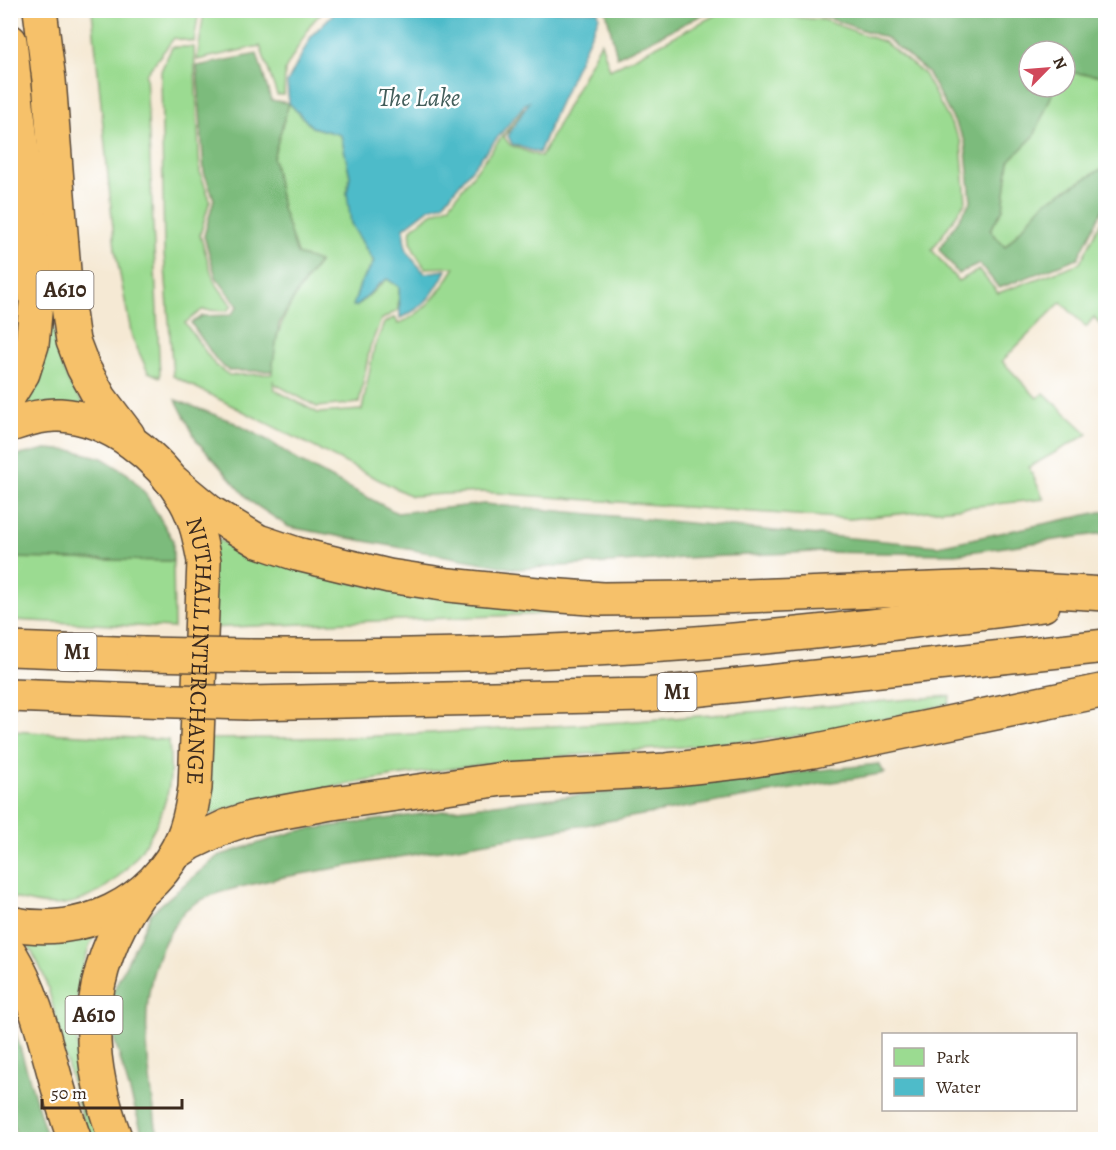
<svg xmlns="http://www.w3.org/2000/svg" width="1116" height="1150" font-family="Alegreya,serif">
<rect width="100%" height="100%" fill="#fff"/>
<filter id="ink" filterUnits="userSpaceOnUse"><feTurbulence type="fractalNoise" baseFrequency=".0167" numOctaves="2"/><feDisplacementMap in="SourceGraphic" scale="12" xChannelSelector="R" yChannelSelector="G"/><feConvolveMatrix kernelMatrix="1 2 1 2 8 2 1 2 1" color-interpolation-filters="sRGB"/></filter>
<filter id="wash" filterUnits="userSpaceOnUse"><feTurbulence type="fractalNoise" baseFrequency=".008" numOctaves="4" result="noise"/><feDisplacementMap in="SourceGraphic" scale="24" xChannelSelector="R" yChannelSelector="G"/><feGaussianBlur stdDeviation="1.35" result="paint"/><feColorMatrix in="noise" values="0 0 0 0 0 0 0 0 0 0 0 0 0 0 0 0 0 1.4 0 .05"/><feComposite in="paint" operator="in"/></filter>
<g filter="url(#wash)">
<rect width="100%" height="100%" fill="#f5e9d4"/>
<path fill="#9bdb91" stroke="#6b8258" stroke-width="1.5" d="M 725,10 L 824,20 L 884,42 L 924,74 L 961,142 L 966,201 L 932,250 L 958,281 L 979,270 L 998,293 L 1080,263 L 1105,214 L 1105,330 L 1094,317 L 1086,327 L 1061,302 L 1002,361 L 1037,398 L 1044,393 L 1088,434 L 1029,467 L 1044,499 L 850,519 L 482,492 L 411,496 L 173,376 L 164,253 L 161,71 L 172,47 L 194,47 L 200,172 L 210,200 L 200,235 L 214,281 L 232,306 L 227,311 L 202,310 L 185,323 L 215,365 L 229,375 L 272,374 C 270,364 272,356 275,346 C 282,312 299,290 319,263 L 297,254 L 282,208 L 273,158 L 289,103 L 312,127 L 341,135 L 350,176 L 347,193 L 366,250 L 374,262 L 360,284 L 357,306 L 387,279 L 399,287 L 398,310 L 381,320 L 370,347 L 359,403 L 317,407 L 275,384 L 273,380 L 275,390 L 318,413 L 362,410 L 374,348 L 384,323 L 395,317 L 398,324 C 425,313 440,292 455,267 L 425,268 C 417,256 408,245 411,229 L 432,213 L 449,206 L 524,108 L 504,137 L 510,145 L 541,157 L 601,42 L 610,70 Z
M 92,11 L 199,11 L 194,42 L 174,38 L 146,74 L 160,377 L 148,372 L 132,337 L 115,249 Z
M 204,11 L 204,10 L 323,11 L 311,24 L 285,70 L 284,95 L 277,95 L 260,46 L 197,60 Z
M 1065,72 L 1105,76 L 1105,167 L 1045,202 L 1005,248 L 990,230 L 1003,209 L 1009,161 L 1034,136 L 1055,87 L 1065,87 Z
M 35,96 L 52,319 L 58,356 L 69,383 L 89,411 L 12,412 L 27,387 L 28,100 Z
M 209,536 L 258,557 L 347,582 L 572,613 L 208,628 Z
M 11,558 L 173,561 L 174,628 L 11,620 Z
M 950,696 L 949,704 L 826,733 L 695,746 L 524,759 L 395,776 L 253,801 L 200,818 L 207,739 L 359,737 L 623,722 Z
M 11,731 L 169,740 C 170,759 172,777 167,795 C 154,842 116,896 65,904 C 47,907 27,902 11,897 Z
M 99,925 C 61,1002 76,1061 100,1139 L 89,1139 C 78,1107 70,1074 61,1041 C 50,996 48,969 17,931 Z"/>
<path fill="#7cbb7b" stroke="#5c724c" stroke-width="1.5" d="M 606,11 L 606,10 L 710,11 L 617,57 Z
M 786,11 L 1105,11 L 1105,76 L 1065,72 L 1065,51 L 1029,51 L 1029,87 L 1055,87 L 1034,136 L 1009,161 L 1003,209 L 990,230 L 1005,247 L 1045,202 L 1105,167 L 1105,205 L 1078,258 L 999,288 L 980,264 L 958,274 L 939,249 L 971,201 L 965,141 L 927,72 L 886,38 L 822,16 Z
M 257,54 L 271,100 L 289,103 L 273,158 L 282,208 L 297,254 L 319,262 L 298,291 L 279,324 L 272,371 L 229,371 L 217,361 L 191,323 L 202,316 L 231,315 L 238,306 L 216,277 L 204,236 L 214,199 L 204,172 L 197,66 Z
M 176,400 L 231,421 L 269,441 L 299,461 L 397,513 L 484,504 L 938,546 L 1105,511 L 1105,533 L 955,554 L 814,552 L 684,558 L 516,569 L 289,527 L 251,502 L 197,441 Z
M 46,449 L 75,451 L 102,458 L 128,474 L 145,493 L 173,540 L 173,561 L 11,558 L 11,457 Z
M 878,764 L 885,773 L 284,877 C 253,885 214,889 188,908 C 182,912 178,921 174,926 C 133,987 148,1059 156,1127 L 161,1139 L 144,1139 L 105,1008 L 151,913 L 218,856 L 297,831 L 495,804 Z
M 11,1018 L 45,1130 L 49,1139 L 18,1139 L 11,1119 Z"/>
<path fill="#4ebbc9" stroke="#447274" stroke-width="1.5" d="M 337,10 L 598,11 L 599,17 L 555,113 L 539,153 L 512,144 L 508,136 L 529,102 L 525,104 L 443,204 L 430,208 L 404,228 C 403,251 410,257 425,273 L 446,270 C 435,293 424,308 400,318 L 399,287 L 387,279 L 378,285 L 357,306 L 353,306 L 360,284 L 374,262 L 351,224 L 347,193 L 350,176 L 341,135 L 312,127 L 289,103 L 287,83 L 312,35 Z"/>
</g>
<g filter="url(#ink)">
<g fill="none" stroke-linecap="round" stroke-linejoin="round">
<defs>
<g id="highway">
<path d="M 40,10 L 49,80 L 65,284 L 73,341 L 83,367 L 100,398 L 128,435"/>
<path d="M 10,41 L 34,261 L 36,303 L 32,345 L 23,373 L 10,394"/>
<path id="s1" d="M 10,425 C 26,420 43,414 60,415 C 111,418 159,457 185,500 C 196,519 200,540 204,561 L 195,788 C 192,805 190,821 183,837 C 155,903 80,939 10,923"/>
<path d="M 169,478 L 210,512 L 258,541 L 297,554 L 338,564 L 389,576 L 449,585 L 548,595 L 603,599 L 693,598 L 984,587 L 1106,594"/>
<path d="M 10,649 L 143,654"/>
<path d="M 249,656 C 376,656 504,655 631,647 C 768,640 906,622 1043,605"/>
<path d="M 10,695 L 142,700"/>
<path d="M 247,703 L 646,695 L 1106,646"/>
<path d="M 176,853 L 191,843 L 227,826 L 251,818 L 326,804 L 503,779 L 666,770 L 748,761 L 813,751 L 1106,690"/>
<path d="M 10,953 C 44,1009 51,1079 75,1140"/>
<path d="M 116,1140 C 83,1053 84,974 137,897"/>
</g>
</defs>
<use href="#highway" stroke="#574739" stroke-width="36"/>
<use href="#highway" stroke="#f6c16b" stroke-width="33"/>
<defs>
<path id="highway-bridge" d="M 143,654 L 249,656
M 142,700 L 247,703"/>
</defs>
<use href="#highway-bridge" stroke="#574739" stroke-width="36" stroke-linecap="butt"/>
<use href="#highway-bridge" stroke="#f6c16b" stroke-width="33"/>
</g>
</g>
<g text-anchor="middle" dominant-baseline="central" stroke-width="5" stroke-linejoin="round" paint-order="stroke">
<g fill="#fff" stroke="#766a62" stroke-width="1.5">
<rect x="36.5" y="271" width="57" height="38" rx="4.5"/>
<rect x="57.5" y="633" width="39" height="38" rx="4.5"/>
<rect x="657.5" y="673" width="39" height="38" rx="4.5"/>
<rect x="65.5" y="996" width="57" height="38" rx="4.5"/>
</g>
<g font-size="22" font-weight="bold" fill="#3b2a1e">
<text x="65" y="290">A610</text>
<text x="77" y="652">M1</text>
<text x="677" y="692">M1</text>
<text x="94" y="1015">A610</text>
</g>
<g font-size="24" fill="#3b2a1e" stroke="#fff">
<text stroke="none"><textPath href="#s1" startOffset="362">NUTHALL INTERCHANGE</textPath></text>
</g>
<g font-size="26" font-style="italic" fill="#425d5a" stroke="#fff">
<text x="419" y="97">The Lake</text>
</g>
</g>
<rect width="1116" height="1150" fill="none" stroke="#fff" stroke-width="36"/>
<rect x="882" y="1033" width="195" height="78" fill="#ffffff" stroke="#b1aaa5" stroke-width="1.5"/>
<rect x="894" y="1048" width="30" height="18" fill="#9bdb91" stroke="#b1aaa5" stroke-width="1.5"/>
<text x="936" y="1063" font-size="18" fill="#3b2a1e">Park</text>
<rect x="894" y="1078" width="30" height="18" fill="#4ebbc9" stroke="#b1aaa5" stroke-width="1.5"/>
<text x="936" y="1093" font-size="18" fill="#3b2a1e">Water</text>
<g transform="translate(1047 69) rotate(65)"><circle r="28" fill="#ffffff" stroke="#b1aaa5" stroke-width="1.5"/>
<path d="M0-4.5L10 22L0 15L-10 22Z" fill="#d1495b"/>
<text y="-9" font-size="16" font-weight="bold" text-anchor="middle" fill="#3b2a1e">N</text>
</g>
<path d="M42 1099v9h140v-9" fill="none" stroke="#3b2a1e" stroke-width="3"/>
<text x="51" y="1099" font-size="18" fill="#3b2a1e" stroke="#ffffff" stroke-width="4.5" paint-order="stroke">50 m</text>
</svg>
